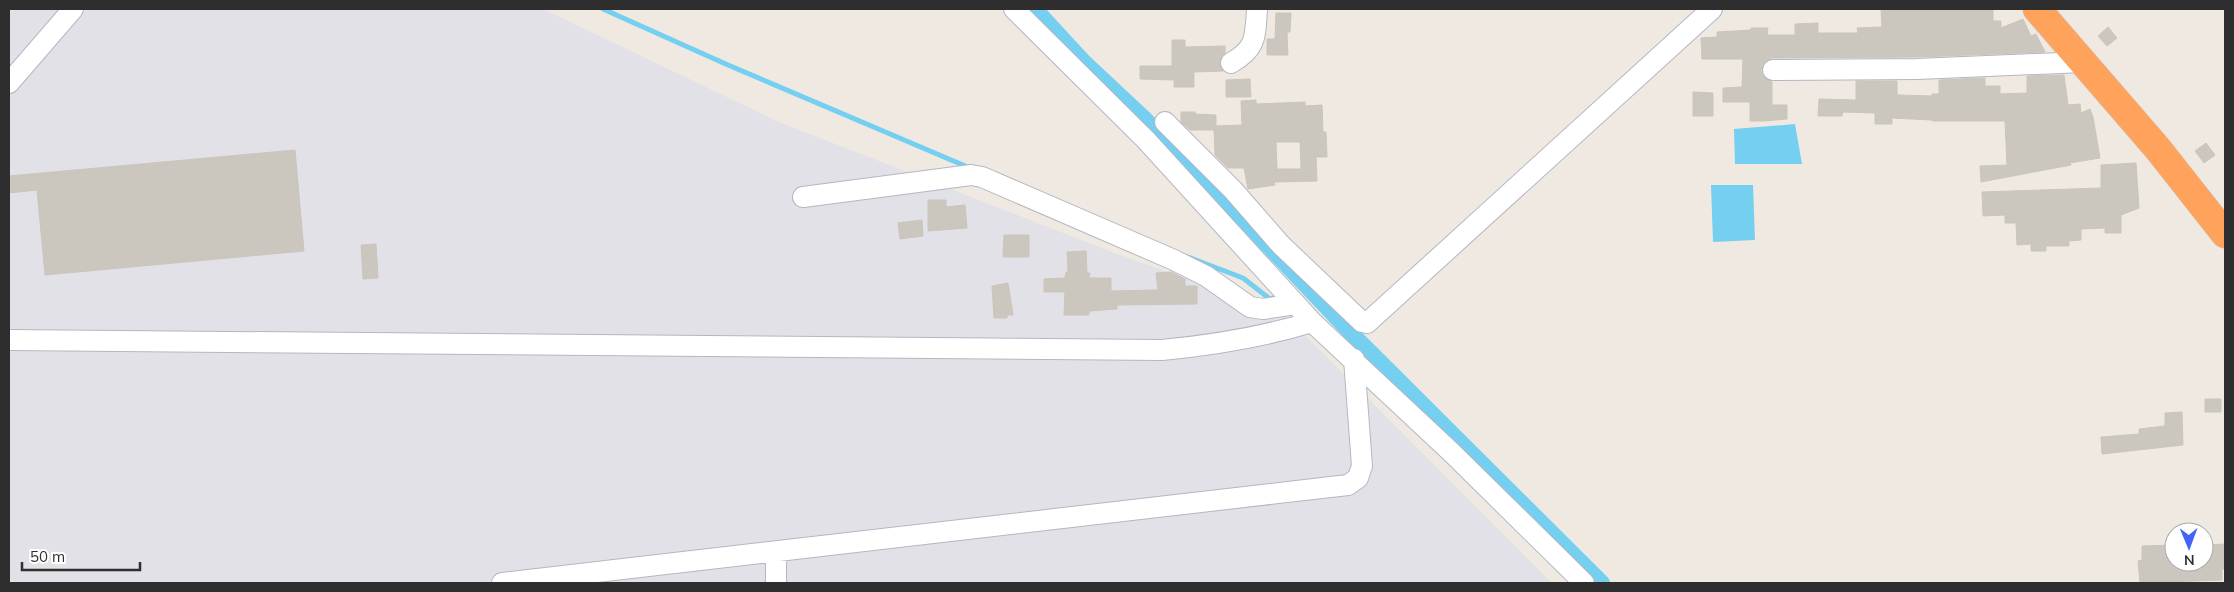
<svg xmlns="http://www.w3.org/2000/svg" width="2234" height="592" font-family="Mulish,sans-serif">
<rect width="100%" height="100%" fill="#efe9e1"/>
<path fill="#e3e1e8" d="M 9,9 L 543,9 L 779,122 L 1117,254 L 1282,312 L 1552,583 L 9,583 Z"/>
<path fill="#75cff0" d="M 1795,124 L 1802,164 L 1735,164 L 1734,129 Z
M 1711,185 L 1753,185 L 1755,240 L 1713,242 Z"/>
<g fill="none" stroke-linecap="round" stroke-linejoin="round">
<path stroke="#75cff0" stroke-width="5" d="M 603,9 L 728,65 L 970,168
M 1188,257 L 1243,278 L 1270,299 L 1274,298"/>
<path stroke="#75cff0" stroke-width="16" d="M 1035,9 L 1083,61 L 1145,119 L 1222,197 L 1352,334 L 1602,583"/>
</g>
<path fill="#cbc7bf" stroke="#cbc5ba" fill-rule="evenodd" d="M 1881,9 L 1993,10 L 1993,21 L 2001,21 L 2001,28 L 2023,19 L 2031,36 L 2036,34 L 2045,52 L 1917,57 L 1772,58 L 1763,64 L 1761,71 L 1763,76 L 1772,82 L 1772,105 L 1787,105 L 1787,119 L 1764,121 L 1750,121 L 1750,102 L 1723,102 L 1723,88 L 1742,87 L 1743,59 L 1702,59 L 1701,38 L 1717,37 L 1717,32 L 1751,30 L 1751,28 L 1768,28 L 1767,35 L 1795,35 L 1795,24 L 1818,23 L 1818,33 L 1858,33 L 1857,28 L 1882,27 Z
M 1276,13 L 1291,13 L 1290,32 L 1287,32 L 1288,55 L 1267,55 L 1267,39 L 1275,39 Z
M 2108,27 L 2117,38 L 2107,46 L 2098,36 Z
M 1172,40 L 1185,40 L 1185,47 L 1225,46 L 1225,53 L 1219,63 L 1223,71 L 1194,72 L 1194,87 L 1174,87 L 1174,80 L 1140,79 L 1140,66 L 1172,66 Z
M 2064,75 L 2068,105 L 2080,104 L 2081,113 L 2090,109 L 2093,117 L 2100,158 L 2070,163 L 2071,165 L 1981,182 L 1980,166 L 2007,165 L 2005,121 L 1932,121 L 1932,120 L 1892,118 L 1892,124 L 1875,124 L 1875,113 L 1843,112 L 1842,116 L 1818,116 L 1819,99 L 1856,100 L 1856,81 L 1897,81 L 1897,95 L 1932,96 L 1932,94 L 1939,94 L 1939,80 L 1985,78 L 1985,86 L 2000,86 L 2000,94 L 2027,93 L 2027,76 Z
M 1250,79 L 1251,97 L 1226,97 L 1226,80 Z
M 1693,92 L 1713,93 L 1713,116 L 1693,116 Z
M 1256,100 L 1256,104 L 1305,102 L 1305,106 L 1322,105 L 1323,132 L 1326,132 L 1327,157 L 1316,157 L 1317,181 L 1274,182 L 1275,185 L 1248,189 L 1244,168 L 1228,168 L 1215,155 L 1214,130 L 1190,130 L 1181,122 L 1181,112 L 1195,112 L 1195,114 L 1216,115 L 1216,126 L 1242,125 L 1241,101 ZM 1276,142 L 1300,142 L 1301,169 L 1277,169 Z
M 2206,143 L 2215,155 L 2204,163 L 2195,151 Z
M 295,150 L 304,251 L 45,275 L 37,190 L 9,193 L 9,176 Z
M 2136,163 L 2139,208 L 2121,215 L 2121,233 L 2105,233 L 2105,228 L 2081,229 L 2081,240 L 2069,241 L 2069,246 L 2046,246 L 2046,251 L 2031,251 L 2031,244 L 2017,245 L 2016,223 L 2005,223 L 2005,215 L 1983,216 L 1982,192 L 2101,188 L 2101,165 Z
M 928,200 L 946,200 L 946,207 L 965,205 L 967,228 L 928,231 Z
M 922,220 L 923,236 L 900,239 L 898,223 Z
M 1004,235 L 1029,235 L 1029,257 L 1003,257 Z
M 376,244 L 378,278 L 363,279 L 361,245 Z
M 1086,251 L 1087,273 L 1090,273 L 1089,278 L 1111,278 L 1111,291 L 1158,290 L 1156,273 L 1171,272 L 1185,279 L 1185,286 L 1197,286 L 1197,304 L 1117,305 L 1117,309 L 1089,311 L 1089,315 L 1064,315 L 1065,292 L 1044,292 L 1044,279 L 1065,278 L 1066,272 L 1068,272 L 1067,252 Z
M 1008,283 L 1013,315 L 1007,315 L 1007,318 L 994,318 L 992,286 Z
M 2205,399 L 2221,399 L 2221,412 L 2205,412 Z
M 2182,412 L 2183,445 L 2102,454 L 2101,437 L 2139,434 L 2139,429 L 2165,426 L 2165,413 Z
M 2225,544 L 2225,569 L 2222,569 L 2222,580 L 2140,583 L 2138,561 L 2142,560 L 2142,546 L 2174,545 L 2174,562 L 2204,562 L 2204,558 L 2206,558 L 2206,545 Z"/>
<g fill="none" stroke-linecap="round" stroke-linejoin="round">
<defs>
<path id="minor" d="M 1014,9 L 1146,140 L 1312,322 L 1450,451 L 1584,583
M 1231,63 C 1257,48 1255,37 1257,9
M 1773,70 L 1917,69 L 2083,62
M 9,83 L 73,9
M 1165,122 L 1233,190 L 1281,245 L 1362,322 L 1367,323 L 1712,9
M 803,197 L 971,175 L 982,177 L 1174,260 L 1206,276 L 1250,307 L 1263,309 L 1296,304
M 9,340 L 1162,350 C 1213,345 1263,337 1312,322
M 502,583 L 1348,485 L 1358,478 L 1362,466 L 1354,359
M 776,583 L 776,552"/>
<path id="highway" d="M 2037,9 L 2158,149 L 2225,234"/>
</defs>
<use href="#minor" stroke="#b4b7c1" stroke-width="22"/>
<use href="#highway" stroke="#c9c9c9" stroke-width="29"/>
<use href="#minor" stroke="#fff" stroke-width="20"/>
<use href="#highway" stroke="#ffa35c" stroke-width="28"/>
</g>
<rect width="2234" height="592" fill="none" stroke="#2e2e2e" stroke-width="20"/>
<g transform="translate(2189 547) rotate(179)"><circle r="24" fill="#ffffff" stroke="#ababab"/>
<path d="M0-4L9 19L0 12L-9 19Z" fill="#4264fb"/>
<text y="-8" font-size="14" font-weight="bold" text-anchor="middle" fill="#2e2e2e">N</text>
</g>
<path d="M22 562v8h118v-8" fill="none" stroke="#2e2e2e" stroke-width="2.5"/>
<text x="30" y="562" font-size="15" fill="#2e2e2e" stroke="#ffffff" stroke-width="4" paint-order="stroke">50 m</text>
</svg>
